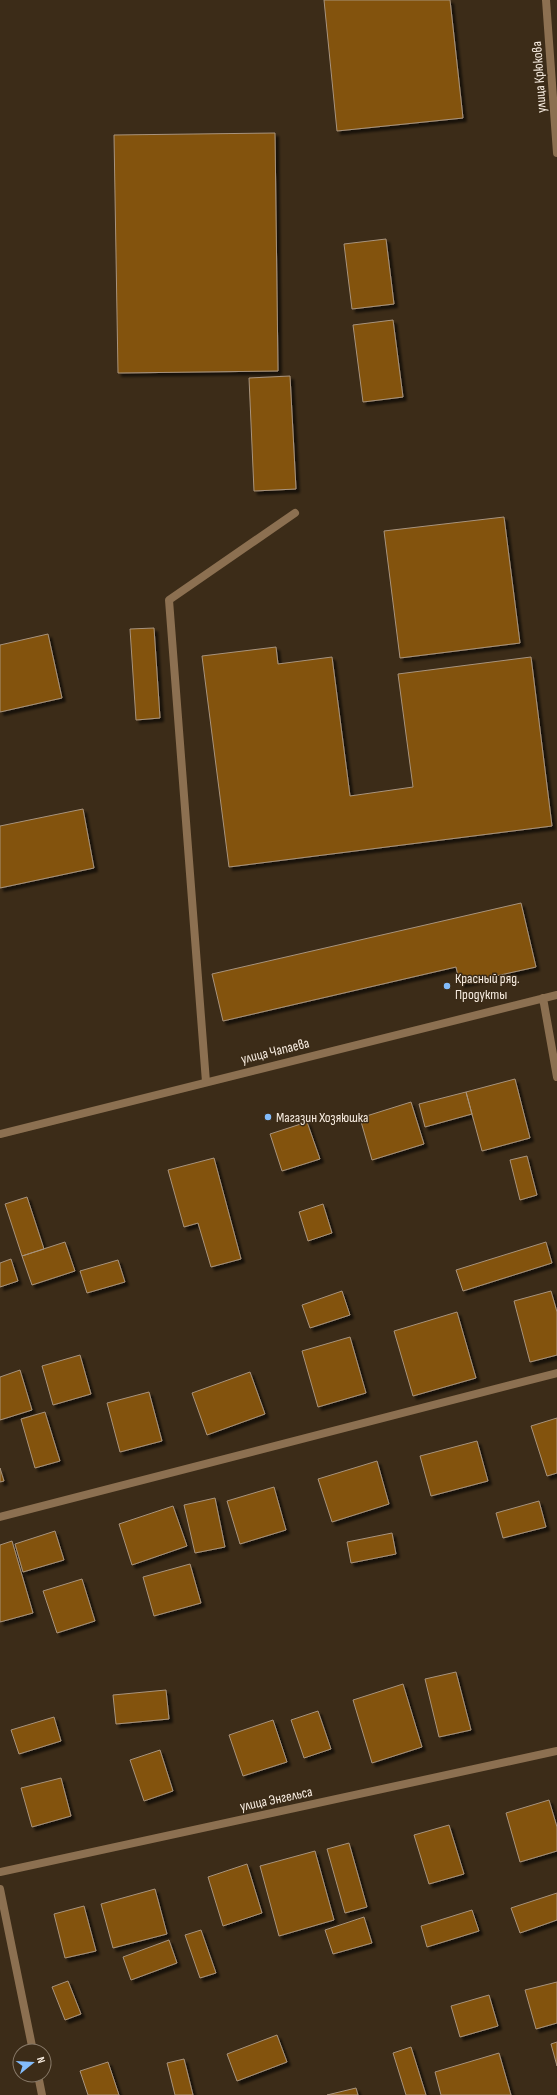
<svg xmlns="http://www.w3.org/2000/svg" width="557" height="2095" font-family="'Sofia Sans Condensed',sans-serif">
<defs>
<filter id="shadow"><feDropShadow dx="3.5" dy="3.5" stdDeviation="1" flood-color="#0009"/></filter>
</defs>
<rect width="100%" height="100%" fill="#3c2c18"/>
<path fill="#835309" stroke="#a8937d" filter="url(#shadow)" d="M 324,0 L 450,0 L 463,118 L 337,131 Z
M 275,133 L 278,371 L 118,373 L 114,135 Z
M 386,239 L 394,304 L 352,309 L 344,244 Z
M 393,320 L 403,397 L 363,402 L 353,325 Z
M 290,376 L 296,489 L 254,491 L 249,378 Z
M 504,517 L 520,643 L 400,658 L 384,531 Z
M 154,628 L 160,718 L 136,720 L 130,629 Z
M 48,634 L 62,698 L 0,712 L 0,645 Z
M 276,647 L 278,664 L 332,657 L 350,796 L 413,787 L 398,674 L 531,657 L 552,826 L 229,867 L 202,656 Z
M 83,809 L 94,868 L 0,888 L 0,826 Z
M 521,903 L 536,967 L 460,984 L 456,967 L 223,1021 L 212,974 Z
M 515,1079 L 530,1138 L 482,1151 L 466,1092 Z
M 466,1092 L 472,1114 L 425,1127 L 419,1104 Z
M 411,1102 L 424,1144 L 372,1160 L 360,1118 Z
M 307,1122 L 320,1159 L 282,1171 L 270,1134 Z
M 527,1156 L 537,1195 L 520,1200 L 510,1160 Z
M 214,1158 L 241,1259 L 211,1267 L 198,1223 L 184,1227 L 168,1170 Z
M 27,1197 L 44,1249 L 22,1256 L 5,1204 Z
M 323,1204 L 332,1233 L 308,1241 L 299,1212 Z
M 65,1242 L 75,1271 L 32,1285 L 22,1256 Z
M 546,1242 L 552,1263 L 463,1291 L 456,1270 Z
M 11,1259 L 18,1281 L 0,1287 L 0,1263 Z
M 118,1260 L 125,1282 L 87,1293 L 80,1271 Z
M 342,1291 L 350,1315 L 310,1328 L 302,1305 Z
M 551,1291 L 557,1312 L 557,1355 L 530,1362 L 514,1301 Z
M 457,1312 L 476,1378 L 413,1396 L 394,1331 Z
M 350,1337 L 366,1393 L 318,1407 L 302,1351 Z
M 80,1355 L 91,1394 L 53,1405 L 42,1366 Z
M 20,1370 L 32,1410 L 0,1420 L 0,1377 Z
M 250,1372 L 265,1414 L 207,1435 L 192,1393 Z
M 149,1392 L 162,1441 L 120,1452 L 107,1403 Z
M 45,1412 L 60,1461 L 35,1468 L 21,1419 Z
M 557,1418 L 557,1473 L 547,1476 L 531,1426 Z
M 477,1441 L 488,1481 L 431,1496 L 420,1456 Z
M 377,1461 L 389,1504 L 332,1522 L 318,1479 Z
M 0,1468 L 4,1481 L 0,1482 Z
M 274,1487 L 286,1530 L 240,1544 L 227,1501 Z
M 215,1498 L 225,1547 L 195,1553 L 184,1505 Z
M 539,1501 L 546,1527 L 503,1538 L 496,1513 Z
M 173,1506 L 187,1546 L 132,1565 L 119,1524 Z
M 55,1531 L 64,1560 L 23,1572 L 15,1544 Z
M 392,1533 L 396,1554 L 351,1563 L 347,1542 Z
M 12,1541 L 33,1613 L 0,1622 L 0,1545 Z
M 190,1564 L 201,1603 L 154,1616 L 143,1577 Z
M 82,1579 L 95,1621 L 57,1633 L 43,1591 Z
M 456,1672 L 471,1730 L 439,1737 L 425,1679 Z
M 403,1684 L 422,1747 L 372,1763 L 353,1700 Z
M 166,1690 L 169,1719 L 116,1724 L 113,1695 Z
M 318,1711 L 331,1749 L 304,1758 L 291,1720 Z
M 54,1717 L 61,1741 L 19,1754 L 11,1730 Z
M 273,1720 L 287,1762 L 243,1776 L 229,1735 Z
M 160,1750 L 173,1791 L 144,1801 L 130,1760 Z
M 61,1778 L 71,1816 L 32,1827 L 21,1788 Z
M 549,1800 L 557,1827 L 557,1851 L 520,1862 L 506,1813 Z
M 449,1825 L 464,1874 L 429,1884 L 414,1835 Z
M 349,1843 L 367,1907 L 345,1913 L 327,1849 Z
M 315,1851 L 334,1920 L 279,1936 L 260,1866 Z
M 247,1864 L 262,1913 L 223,1926 L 208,1877 Z
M 155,1889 L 167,1934 L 113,1948 L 101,1904 Z
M 557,1893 L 557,1920 L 520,1933 L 511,1908 Z
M 84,1906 L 96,1951 L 65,1958 L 54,1914 Z
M 472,1910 L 479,1931 L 427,1947 L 421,1926 Z
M 364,1917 L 372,1943 L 333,1954 L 325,1930 Z
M 201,1930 L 216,1973 L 200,1978 L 185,1935 Z
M 169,1940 L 177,1963 L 131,1980 L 123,1957 Z
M 68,1981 L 81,2014 L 65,2020 L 52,1987 Z
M 557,1982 L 557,2023 L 536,2029 L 525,1990 Z
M 489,1995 L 498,2026 L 460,2037 L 451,2006 Z
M 277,2035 L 287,2062 L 237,2081 L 227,2054 Z
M 557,2042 L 557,2066 L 551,2044 Z
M 411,2047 L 426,2095 L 406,2095 L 393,2053 Z
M 499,2053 L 511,2095 L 441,2095 L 435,2072 Z
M 184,2059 L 193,2095 L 175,2095 L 167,2063 Z
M 108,2062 L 119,2095 L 88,2095 L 80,2071 Z
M 356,2088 L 358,2095 L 327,2095 Z"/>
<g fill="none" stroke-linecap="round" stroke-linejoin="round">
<path stroke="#8c7051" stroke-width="8" d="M 206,1082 L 169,600 L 295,513"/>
<path stroke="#8c7051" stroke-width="8" d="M 546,0 L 557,153
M 543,998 L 557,1077
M 0,1134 L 557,995
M 0,1517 L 557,1373
M 0,1872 L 557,1751
M 0,1889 L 33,2051
M 38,2075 L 42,2095"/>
</g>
<g fill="#83bcfb" stroke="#3c2c18" stroke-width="1.5">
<circle cx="447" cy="986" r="4"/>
<circle cx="268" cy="1117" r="4"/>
</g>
<g text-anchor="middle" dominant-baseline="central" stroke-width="3" stroke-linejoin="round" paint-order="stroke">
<g font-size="14" fill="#f7ece0" stroke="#3c2c18">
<text transform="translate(539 77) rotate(-94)">улица Крюкова</text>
<text transform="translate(275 1051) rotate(-14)">улица Чапаева</text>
<text transform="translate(276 1799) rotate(-12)">улица Энгельса</text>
</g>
<g font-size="14" fill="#f7ece0" stroke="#3c2c18" text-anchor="start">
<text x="455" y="978">Красный ряд.<tspan x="455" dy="16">Продукты</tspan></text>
<text x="276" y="1117">Магазин Хозяюшка</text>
</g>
</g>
<g transform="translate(32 2063) rotate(72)"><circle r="19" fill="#3c2c18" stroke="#877968"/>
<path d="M0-3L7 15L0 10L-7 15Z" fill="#83bcfb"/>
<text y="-6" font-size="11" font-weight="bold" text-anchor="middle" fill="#f7ece0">N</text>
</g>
</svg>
